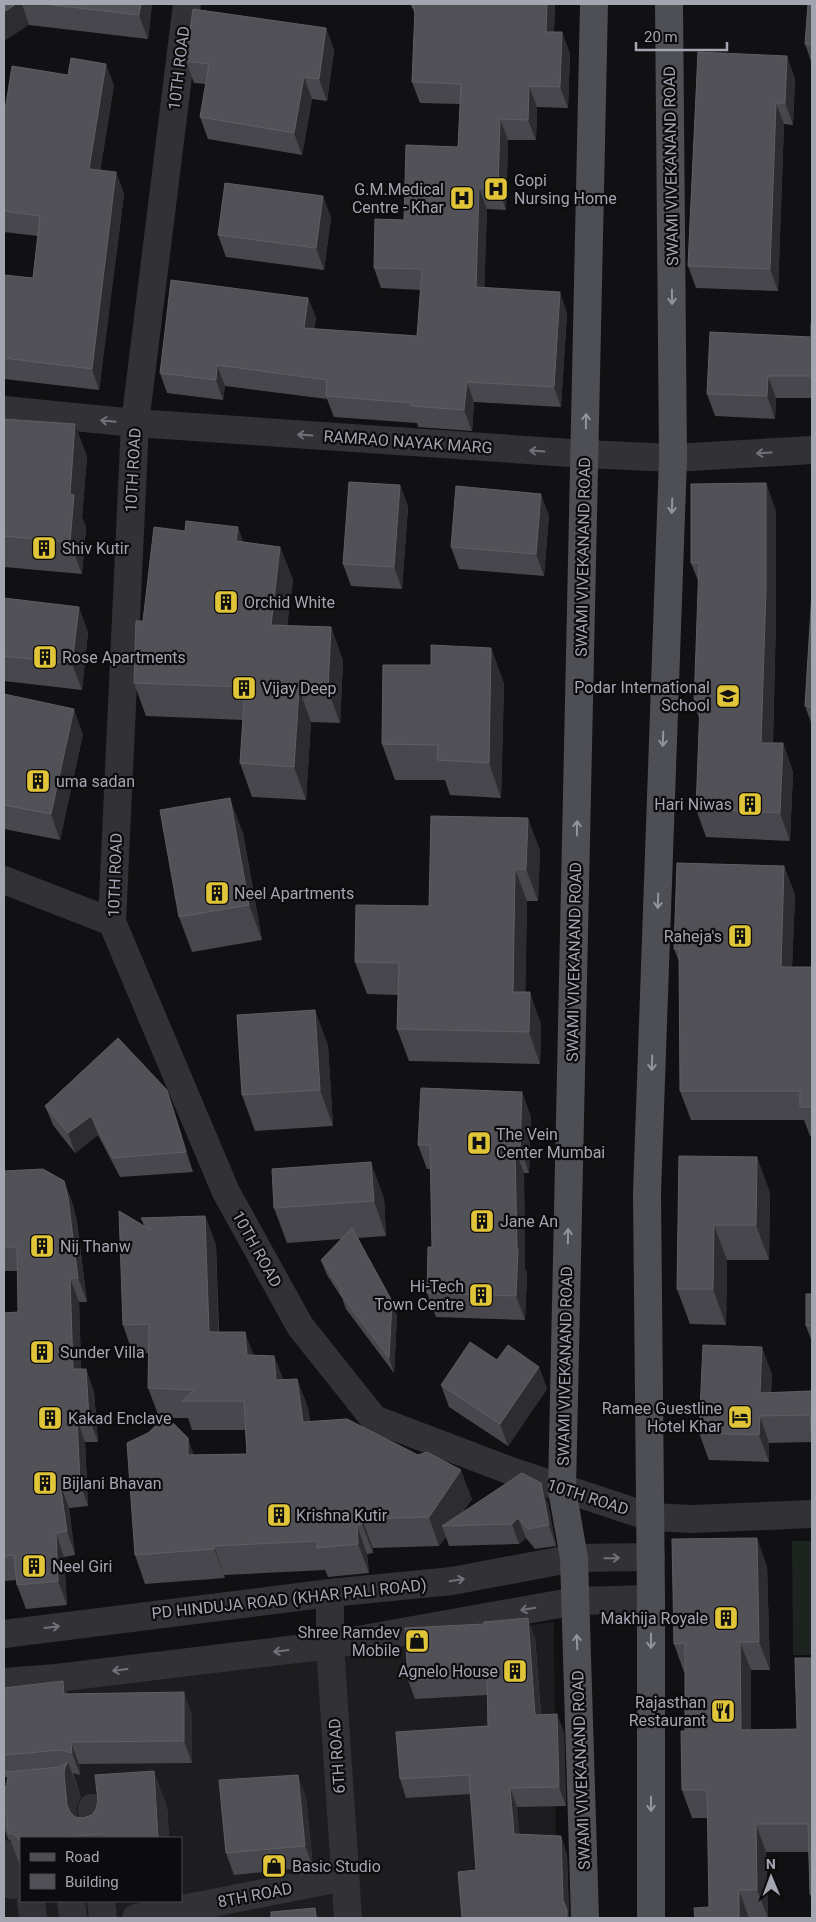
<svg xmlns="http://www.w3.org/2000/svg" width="816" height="1922" font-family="Roboto,sans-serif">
<rect width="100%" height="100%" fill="#111012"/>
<path fill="#1d1c1e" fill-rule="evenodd" d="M 554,1622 L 556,1918 L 4,1918 L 4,1691 ZM 21,1838 L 181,1838 L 181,1901 L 21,1901 Z"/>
<path fill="#1d241f" d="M 792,1541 L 812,1541 L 812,1655 L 793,1655 Z"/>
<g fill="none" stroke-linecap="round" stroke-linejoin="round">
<path stroke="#323236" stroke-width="28" d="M 187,4 L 135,423 L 112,922 L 226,1192 L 300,1326 L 374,1419 L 511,1471 L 650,1517 L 694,1519 L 812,1514
M 4,410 L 135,423 L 585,454 L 673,458 L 812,450
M 4,880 L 112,922
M 330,1593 L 330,1645 L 348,1918
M 4,1634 L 330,1593 L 452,1581 L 574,1558 L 651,1557
M 4,1682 L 56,1678 L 330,1645 L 576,1601 L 651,1599
M 92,1808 L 95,1838
M 4,1854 L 7,1882 L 12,1885 L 21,1884
M 31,1901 L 33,1918
M 71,1901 L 73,1918
M 101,1901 L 103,1918
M 136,1918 L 345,1877"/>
<path stroke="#4e4e55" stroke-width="28" d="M 585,1918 L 574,1558 L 562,1490 L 594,4
M 651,1918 L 651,1599 L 647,1193 L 673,458 L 669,4"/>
</g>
<path fill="#47474d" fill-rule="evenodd" d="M 4,4 L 152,4 L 148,39 L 29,25 Z
M 555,4 L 554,32 L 570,53 L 568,108 L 537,107 L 536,140 L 508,140 L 506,210 L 487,209 L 484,287 L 567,313 L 561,407 L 474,402 L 472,431 L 418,427 L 417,423 L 334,417 L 327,399 L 225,386 L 223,400 L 167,393 L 160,373 L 308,298 L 316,318 L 314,329 L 417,336 L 421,290 L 381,288 L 374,268 L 404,220 L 458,147 L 460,104 L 420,103 L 412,82 L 415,15 L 412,7 Z
M 812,4 L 812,64 L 805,44 Z
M 326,28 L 334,50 L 327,101 L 312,99 L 302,155 L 208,139 L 200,117 L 206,84 L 194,83 L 186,61 Z
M 698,52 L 795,78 L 793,125 L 784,124 L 778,291 L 696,288 L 688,266 Z
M 114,85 L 100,171 L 116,172 L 124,194 L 99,390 L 4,379 L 4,275 L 33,278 L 38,236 L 4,232 L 4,117 Z
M 323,196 L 331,218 L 324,270 L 226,257 L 218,235 Z
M 812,324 L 812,398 L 776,398 L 775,419 L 715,416 L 707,394 L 811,337 Z
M 4,419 L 87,456 L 82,518 L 86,527 L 82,574 L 4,567 Z
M 766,483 L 776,512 L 776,617 L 773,743 L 783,743 L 793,772 L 790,841 L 706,837 L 696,809 L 700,720 L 694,705 L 699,583 L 691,563 Z
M 400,485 L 408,507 L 402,589 L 351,586 L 343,564 Z
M 549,515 L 544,576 L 459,569 L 451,547 Z
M 243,542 L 280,547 L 293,580 L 287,626 L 331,627 L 343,661 L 340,723 L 311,722 L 306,800 L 252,797 L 240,763 L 243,720 L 146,716 L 134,683 L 143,621 Z
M 812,592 L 812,725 L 805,706 Z
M 4,598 L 88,632 L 82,690 L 4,681 Z
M 491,648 L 504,684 L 501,798 L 450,795 L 445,780 L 395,780 L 382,744 L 431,665 Z
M 4,694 L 83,734 L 60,840 L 4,829 Z
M 243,833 L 262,940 L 192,952 L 179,917 Z
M 540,850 L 538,901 L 527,901 L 525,992 L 541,1024 L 540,1064 L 409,1061 L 397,1029 L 398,995 L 367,994 L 355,962 L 429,906 Z
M 784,866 L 795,895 L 792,967 L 812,967 L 812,1136 L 810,1136 L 804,1120 L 691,1120 L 680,1091 L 680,964 L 674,949 Z
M 328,1045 L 333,1126 L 255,1131 L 242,1095 Z
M 45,1106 L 174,1110 L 193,1172 L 120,1177 L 98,1135 L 75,1153 L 53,1125 Z
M 531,1116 L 529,1173 L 524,1173 L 525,1269 L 527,1273 L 525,1320 L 436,1317 L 427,1293 L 432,1247 L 431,1169 L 427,1169 L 418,1145 Z
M 679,1156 L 770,1192 L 769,1260 L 727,1260 L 726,1325 L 690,1324 L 677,1289 Z
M 4,1171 L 64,1181 L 73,1205 L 77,1222 L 87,1302 L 79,1302 L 81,1369 L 86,1369 L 94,1392 L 98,1442 L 85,1442 L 88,1506 L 69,1508 L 75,1555 L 64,1557 L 67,1605 L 26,1609 L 17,1585 L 17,1580 L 4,1581 L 4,1313 L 18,1312 L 18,1271 L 4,1271 Z
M 384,1198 L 386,1236 L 358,1238 L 397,1316 L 394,1373 L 346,1309 L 342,1298 L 327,1275 L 321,1260 L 341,1239 L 287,1243 L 274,1208 Z
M 205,1216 L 216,1245 L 219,1332 L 253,1355 L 274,1356 L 283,1379 L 297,1379 L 308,1408 L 310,1421 L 472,1499 L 462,1512 L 548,1503 L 556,1546 L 535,1549 L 526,1538 L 519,1544 L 449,1546 L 446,1537 L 439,1546 L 373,1548 L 373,1553 L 367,1554 L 369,1573 L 328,1577 L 325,1570 L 224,1575 L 225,1578 L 145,1584 L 135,1555 L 148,1433 L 165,1418 L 159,1417 L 148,1388 L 149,1353 L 133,1354 L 123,1325 L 144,1226 L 141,1218 ZM 168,1418 L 188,1418 L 192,1430 L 245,1430 L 247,1454 L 194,1455 Z
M 812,1294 L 812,1342 L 806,1326 Z
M 497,1360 L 539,1367 L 547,1389 L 508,1446 L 449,1407 L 441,1385 Z
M 772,1374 L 771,1393 L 812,1391 L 812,1442 L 769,1443 L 769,1462 L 709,1460 L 699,1433 Z
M 767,1566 L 770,1670 L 751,1670 L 751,1730 L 797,1729 L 812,1658 L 812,1902 L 810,1894 L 809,1852 L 766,1852 L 768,1918 L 695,1918 L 709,1907 L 708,1818 L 692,1818 L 682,1790 L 685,1731 L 685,1672 L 684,1672 L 674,1644 Z
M 535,1637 L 541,1714 L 564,1732 L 566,1806 L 517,1807 L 519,1835 L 561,1836 L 567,1855 L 569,1915 L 570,1918 L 462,1918 L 476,1870 L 471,1794 L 406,1798 L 400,1779 L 488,1726 L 487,1695 L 415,1699 L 408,1680 Z
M 4,1688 L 68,1694 L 192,1714 L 192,1763 L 79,1764 L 80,1775 L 73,1773 L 81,1797 L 78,1802 L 76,1809 L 77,1817 L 83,1818 L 167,1806 L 169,1838 L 21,1838 L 21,1869 L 11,1841 L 8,1839 L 4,1828 L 4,1789 L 6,1786 L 8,1778 L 7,1777 L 4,1777 Z
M 306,1797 L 313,1867 L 234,1875 L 226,1853 Z"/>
<path fill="#2d2d31" d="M 16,4 L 22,4 L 29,25 L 4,41 L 4,12 Z
M 141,4 L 152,4 L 148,39 L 139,15 Z
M 547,4 L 555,4 L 553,52 L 546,32 Z
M 326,28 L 334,50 L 327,101 L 319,79 Z
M 562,32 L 570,53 L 568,108 L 560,87 Z
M 787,56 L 795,78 L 793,125 L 785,103 Z
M 106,64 L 114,85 L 97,191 L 89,169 Z
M 304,77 L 312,99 L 302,155 L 294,133 Z
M 529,86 L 537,107 L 536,140 L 528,120 Z
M 776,103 L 784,124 L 778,291 L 770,269 Z
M 500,119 L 508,140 L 506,210 L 498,189 Z
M 116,172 L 124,194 L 99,390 L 92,369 Z
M 479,188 L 487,209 L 484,307 L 476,287 Z
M 323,196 L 331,218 L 324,270 L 316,248 Z
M 560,292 L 567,313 L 561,407 L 554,387 Z
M 308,298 L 316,318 L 312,349 L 304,328 Z
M 217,365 L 225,386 L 223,400 L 216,380 Z
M 768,376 L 776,398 L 775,419 L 767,396 Z
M 467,382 L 474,402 L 472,431 L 464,410 Z
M 75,424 L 87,456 L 82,518 L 86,527 L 82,574 L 70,542 L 70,494 Z
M 766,483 L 776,512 L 776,617 L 772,771 L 761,743 Z
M 400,485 L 408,507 L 402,589 L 394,567 Z
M 541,494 L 549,515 L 544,576 L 536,554 Z
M 238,527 L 250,560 L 236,541 Z
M 280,547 L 293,580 L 283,659 L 271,625 Z
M 79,607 L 88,632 L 82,690 L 72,664 Z
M 331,627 L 343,661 L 340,723 L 328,690 Z
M 491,648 L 504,684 L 501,798 L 489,763 Z
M 299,689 L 311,722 L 306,800 L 294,767 Z
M 74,709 L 83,734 L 60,840 L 51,814 Z
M 783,743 L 793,772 L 790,841 L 780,813 Z
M 230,798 L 243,833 L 262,940 L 249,905 Z
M 528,818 L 540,850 L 538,901 L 526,869 Z
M 784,866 L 795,895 L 791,996 L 781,967 Z
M 515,869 L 527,901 L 525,1024 L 513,992 Z
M 530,992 L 541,1024 L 540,1064 L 529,1032 Z
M 315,1010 L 328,1045 L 333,1126 L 320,1090 Z
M 167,1090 L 174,1110 L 193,1172 L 186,1152 Z
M 522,1092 L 531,1116 L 529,1173 L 520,1149 Z
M 91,1116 L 98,1135 L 75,1153 L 68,1133 Z
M 515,1148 L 524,1173 L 525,1269 L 527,1273 L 525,1320 L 516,1296 L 517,1249 Z
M 757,1157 L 770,1192 L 769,1260 L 756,1225 Z
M 371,1162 L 384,1198 L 386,1236 L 374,1201 Z
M 64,1181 L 73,1205 L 77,1222 L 87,1302 L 78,1278 Z
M 205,1216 L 216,1245 L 219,1361 L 209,1332 Z
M 714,1225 L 727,1260 L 726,1325 L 713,1289 Z
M 70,1278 L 79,1302 L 82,1393 L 73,1369 Z
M 392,1301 L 397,1316 L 394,1373 L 389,1358 Z
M 245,1332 L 256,1361 L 247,1355 Z
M 762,1347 L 772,1374 L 770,1416 L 760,1393 Z
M 274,1356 L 285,1385 L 276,1380 Z
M 539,1367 L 547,1389 L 508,1446 L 500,1424 Z
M 86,1369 L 94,1392 L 98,1442 L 89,1418 Z
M 297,1379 L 308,1408 L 314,1451 L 303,1422 Z
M 760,1416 L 769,1443 L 769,1462 L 759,1435 Z
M 77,1419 L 85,1442 L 88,1506 L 80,1483 Z
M 188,1438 L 198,1467 L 188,1455 Z
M 461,1470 L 472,1499 L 453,1526 L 442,1526 L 446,1537 L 439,1546 L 429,1517 Z
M 541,1483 L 548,1503 L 556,1546 L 549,1525 Z
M 60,1484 L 69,1508 L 75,1555 L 67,1531 Z
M 518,1518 L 526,1538 L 519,1544 L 512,1524 Z
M 362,1519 L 373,1548 L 373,1553 L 362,1524 Z
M 357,1525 L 367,1554 L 369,1573 L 358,1544 Z
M 56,1533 L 64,1557 L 67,1605 L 58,1581 Z
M 757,1538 L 767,1566 L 770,1670 L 759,1642 Z
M 214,1546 L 224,1575 L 225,1578 L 214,1549 Z
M 528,1618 L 535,1637 L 542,1733 L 535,1715 Z
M 740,1642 L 751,1670 L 751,1758 L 741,1730 Z
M 63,1681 L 71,1703 L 64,1694 Z
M 184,1692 L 192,1714 L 192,1763 L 184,1741 Z
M 557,1714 L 564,1732 L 566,1806 L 559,1787 Z
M 71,1742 L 79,1764 L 80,1775 L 72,1753 Z
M 68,1762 L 81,1797 L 78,1802 L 76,1809 L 79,1836 L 67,1805 L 64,1774 L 65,1767 Z
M 154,1771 L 167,1806 L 169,1838 L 158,1838 Z
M 298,1775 L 306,1797 L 313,1867 L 305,1846 Z
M 510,1788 L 517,1807 L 521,1853 L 514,1834 Z
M 756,1824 L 766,1852 L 768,1918 L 757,1890 Z
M 561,1836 L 567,1855 L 569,1915 L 570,1918 L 567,1918 L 563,1900 Z
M 739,1890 L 749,1918 L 739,1918 Z
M 315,1908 L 318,1918 L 316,1918 Z"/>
<path fill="#515157" stroke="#5e5e65" d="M 4,4 L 16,4 L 4,12 Z
M 44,4 L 141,4 L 139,15 Z
M 412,4 L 547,4 L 546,32 L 562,32 L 560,87 L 529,86 L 528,120 L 500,119 L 498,189 L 479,188 L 476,287 L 560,292 L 554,387 L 467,382 L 464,410 L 411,406 L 411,403 L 326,396 L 327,380 L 217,365 L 216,380 L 160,373 L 171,280 L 308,298 L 304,328 L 417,336 L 422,269 L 374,268 L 375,219 L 404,220 L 406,145 L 458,147 L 461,84 L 412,82 L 415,8 L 412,7 Z
M 808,4 L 812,4 L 812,44 L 805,44 Z
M 193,9 L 326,28 L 319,79 L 304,77 L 294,133 L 200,117 L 209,64 L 186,61 Z
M 698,52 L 787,56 L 785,103 L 776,103 L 770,269 L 688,266 Z
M 71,58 L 106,64 L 89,169 L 116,172 L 92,369 L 4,358 L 4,275 L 33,278 L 40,216 L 4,211 L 4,117 L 12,66 L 68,75 Z
M 225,183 L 323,196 L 316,248 L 218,235 Z
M 811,324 L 812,324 L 812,376 L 768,376 L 767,396 L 707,394 L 710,332 L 811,337 Z
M 4,419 L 75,424 L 70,494 L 74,495 L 70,542 L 4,536 Z
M 349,482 L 400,485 L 394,567 L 343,564 Z
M 766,483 L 766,589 L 761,743 L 783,743 L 780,813 L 696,809 L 700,705 L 694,705 L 699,563 L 691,563 L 691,484 Z
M 456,486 L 541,494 L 536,554 L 451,547 Z
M 186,521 L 238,527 L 236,541 L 280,547 L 271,625 L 331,627 L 328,690 L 299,689 L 294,767 L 240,763 L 245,687 L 134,683 L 136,621 L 143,621 L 154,527 L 185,531 Z
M 812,592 L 812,707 L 805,706 Z
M 4,598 L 79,607 L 72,664 L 4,656 Z
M 431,645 L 491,648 L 489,763 L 437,760 L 438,745 L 382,744 L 383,665 L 431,665 Z
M 4,694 L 74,709 L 51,814 L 4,805 Z
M 230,798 L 249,905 L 179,917 L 160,810 Z
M 431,816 L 528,818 L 526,869 L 515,869 L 513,992 L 530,992 L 529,1032 L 397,1029 L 399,963 L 355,962 L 356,905 L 429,906 Z
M 677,863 L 784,866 L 781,967 L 812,967 L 812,1107 L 800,1107 L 800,1091 L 680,1091 L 679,949 L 674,949 Z
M 315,1010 L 320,1090 L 242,1095 L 237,1015 Z
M 118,1038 L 167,1090 L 186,1152 L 113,1158 L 91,1116 L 68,1133 L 45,1106 Z
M 421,1088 L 522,1092 L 520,1149 L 515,1148 L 517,1249 L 518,1249 L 516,1296 L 427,1293 L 428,1247 L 432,1247 L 430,1145 L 418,1145 Z
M 679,1156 L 757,1157 L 756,1225 L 714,1225 L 713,1289 L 677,1289 Z
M 371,1162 L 374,1201 L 274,1208 L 272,1169 Z
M 43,1169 L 64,1181 L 68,1198 L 78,1278 L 70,1278 L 73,1369 L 86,1369 L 89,1418 L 77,1419 L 80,1483 L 60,1484 L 67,1531 L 56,1533 L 58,1581 L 17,1585 L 14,1555 L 4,1556 L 4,1313 L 18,1312 L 17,1247 L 4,1247 L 4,1171 Z
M 119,1211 L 151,1230 L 141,1218 L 205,1216 L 209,1332 L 245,1332 L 247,1355 L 274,1356 L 276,1380 L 297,1379 L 303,1422 L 347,1419 L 418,1455 L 427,1452 L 461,1470 L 429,1517 L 362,1519 L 362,1524 L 357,1525 L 358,1544 L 317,1548 L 317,1541 L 214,1546 L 214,1549 L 135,1555 L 127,1443 L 148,1433 L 166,1416 L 188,1438 L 188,1455 L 247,1454 L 244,1401 L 182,1401 L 194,1390 L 148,1388 L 149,1324 L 123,1325 Z
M 352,1228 L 392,1301 L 389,1358 L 340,1293 L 341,1290 L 321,1260 Z
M 806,1294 L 812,1294 L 812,1326 L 806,1326 Z
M 470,1342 L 497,1360 L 508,1345 L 539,1367 L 500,1424 L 441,1385 Z
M 703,1345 L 762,1347 L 760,1393 L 812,1391 L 812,1431 L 811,1431 L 810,1415 L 760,1416 L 759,1435 L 699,1433 Z
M 522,1473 L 541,1483 L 549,1525 L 528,1529 L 518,1518 L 512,1524 L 442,1526 Z
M 757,1538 L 759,1642 L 740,1642 L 741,1730 L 797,1729 L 795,1658 L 812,1658 L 812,1894 L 810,1894 L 808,1824 L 756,1824 L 757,1890 L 739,1890 L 739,1918 L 695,1918 L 694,1908 L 709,1907 L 707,1790 L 682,1790 L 681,1731 L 685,1731 L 685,1643 L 674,1644 L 672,1539 Z
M 528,1618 L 535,1715 L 557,1714 L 559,1787 L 510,1788 L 514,1834 L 561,1836 L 563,1900 L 567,1910 L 567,1918 L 462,1918 L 458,1872 L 476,1870 L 469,1775 L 400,1779 L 396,1732 L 488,1726 L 487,1676 L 408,1680 L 405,1628 L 484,1624 L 484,1622 Z
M 63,1681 L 64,1694 L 184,1692 L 184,1741 L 71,1742 L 72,1753 L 61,1750 L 4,1755 L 4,1688 Z
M 68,1762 L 65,1767 L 64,1774 L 67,1805 L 70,1812 L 75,1817 L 83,1818 L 92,1815 L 96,1809 L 98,1801 L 95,1775 L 154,1771 L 158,1838 L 106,1838 L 105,1834 L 51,1838 L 21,1838 L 21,1841 L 15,1835 L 8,1833 L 7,1816 L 4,1810 L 4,1789 L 6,1786 L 8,1778 L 6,1772 L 59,1767 Z
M 298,1775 L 305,1846 L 226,1853 L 219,1780 Z
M 315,1908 L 316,1918 L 271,1918 L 271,1912 Z"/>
<defs><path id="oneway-shaft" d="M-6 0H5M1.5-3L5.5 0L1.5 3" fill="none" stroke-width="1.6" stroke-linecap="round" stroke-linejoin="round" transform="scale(1.25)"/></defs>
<g stroke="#92949f">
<use href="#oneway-shaft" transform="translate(672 297) rotate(89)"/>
<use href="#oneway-shaft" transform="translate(586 421) rotate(-89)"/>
<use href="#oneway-shaft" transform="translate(672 506) rotate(92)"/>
<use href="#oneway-shaft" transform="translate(663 739) rotate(92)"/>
<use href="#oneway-shaft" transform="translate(577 828) rotate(-89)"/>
<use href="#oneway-shaft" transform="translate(658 901) rotate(92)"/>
<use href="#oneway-shaft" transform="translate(652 1063) rotate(92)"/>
<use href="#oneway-shaft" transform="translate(568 1236) rotate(-89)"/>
<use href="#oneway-shaft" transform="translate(651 1641) rotate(90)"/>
<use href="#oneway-shaft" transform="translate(577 1642) rotate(-92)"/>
<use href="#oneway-shaft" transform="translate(651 1804) rotate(90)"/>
</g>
<g stroke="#70717a">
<use href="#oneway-shaft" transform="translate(108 421) rotate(-174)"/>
<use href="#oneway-shaft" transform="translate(305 435) rotate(-176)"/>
<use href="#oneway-shaft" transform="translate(537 451) rotate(-176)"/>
<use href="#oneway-shaft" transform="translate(764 453) rotate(177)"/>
<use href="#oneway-shaft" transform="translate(612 1558) rotate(-1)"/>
<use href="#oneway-shaft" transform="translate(457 1580) rotate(-10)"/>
<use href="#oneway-shaft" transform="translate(528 1609) rotate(170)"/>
<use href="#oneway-shaft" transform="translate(52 1627) rotate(-7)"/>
<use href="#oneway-shaft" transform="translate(281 1651) rotate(173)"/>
<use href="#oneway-shaft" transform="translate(120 1670) rotate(173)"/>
</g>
<defs>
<symbol id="hospital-square" viewBox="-11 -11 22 22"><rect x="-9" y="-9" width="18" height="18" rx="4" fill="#e1c539" stroke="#0c0b0d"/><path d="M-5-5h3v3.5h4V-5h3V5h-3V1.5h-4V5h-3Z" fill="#111"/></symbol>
<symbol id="building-square" viewBox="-11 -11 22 22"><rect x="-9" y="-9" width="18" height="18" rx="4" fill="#e1c539" stroke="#0c0b0d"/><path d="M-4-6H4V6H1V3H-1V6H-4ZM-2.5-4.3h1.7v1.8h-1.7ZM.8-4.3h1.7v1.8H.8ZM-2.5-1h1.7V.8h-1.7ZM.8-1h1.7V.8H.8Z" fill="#111"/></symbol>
<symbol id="school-square" viewBox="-11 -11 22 22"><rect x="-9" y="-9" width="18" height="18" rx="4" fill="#e1c539" stroke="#0c0b0d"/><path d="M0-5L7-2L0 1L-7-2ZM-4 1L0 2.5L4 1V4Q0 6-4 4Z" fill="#111"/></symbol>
<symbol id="hotel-square" viewBox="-11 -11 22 22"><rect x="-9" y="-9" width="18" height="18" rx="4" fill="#e1c539" stroke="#0c0b0d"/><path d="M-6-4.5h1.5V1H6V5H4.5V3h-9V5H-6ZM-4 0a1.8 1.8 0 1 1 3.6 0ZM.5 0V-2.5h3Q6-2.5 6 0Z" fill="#111"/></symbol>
<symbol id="shop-square" viewBox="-11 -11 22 22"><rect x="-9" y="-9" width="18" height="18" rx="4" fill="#e1c539" stroke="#0c0b0d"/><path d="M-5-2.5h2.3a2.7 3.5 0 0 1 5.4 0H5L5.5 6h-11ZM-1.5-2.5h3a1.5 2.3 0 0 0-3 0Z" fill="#111"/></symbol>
<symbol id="restaurant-square" viewBox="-11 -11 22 22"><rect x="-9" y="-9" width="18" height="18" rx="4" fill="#e1c539" stroke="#0c0b0d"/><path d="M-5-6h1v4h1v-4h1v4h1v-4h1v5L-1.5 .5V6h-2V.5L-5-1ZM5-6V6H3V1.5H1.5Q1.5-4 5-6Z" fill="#111"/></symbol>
</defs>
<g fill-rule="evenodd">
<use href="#hospital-square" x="482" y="175" width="28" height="28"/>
<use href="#hospital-square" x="448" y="184" width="28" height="28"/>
<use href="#building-square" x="30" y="534" width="28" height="28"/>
<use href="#building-square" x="212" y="588" width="28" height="28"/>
<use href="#building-square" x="31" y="643" width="28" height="28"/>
<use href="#building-square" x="230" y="674" width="28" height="28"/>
<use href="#school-square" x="714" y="682" width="28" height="28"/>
<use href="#building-square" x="24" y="767" width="28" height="28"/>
<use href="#building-square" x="736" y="790" width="28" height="28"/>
<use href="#building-square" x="203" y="879" width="28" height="28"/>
<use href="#building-square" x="726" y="922" width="28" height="28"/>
<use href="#hospital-square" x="465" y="1129" width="28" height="28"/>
<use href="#building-square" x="468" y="1207" width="28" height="28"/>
<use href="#building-square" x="28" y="1232" width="28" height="28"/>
<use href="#building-square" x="467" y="1281" width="28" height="28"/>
<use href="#building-square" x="28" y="1338" width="28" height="28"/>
<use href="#hotel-square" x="726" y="1403" width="28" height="28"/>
<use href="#building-square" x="36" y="1404" width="28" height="28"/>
<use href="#building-square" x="31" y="1469" width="28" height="28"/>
<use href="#building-square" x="265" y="1501" width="28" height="28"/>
<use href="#building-square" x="20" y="1552" width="28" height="28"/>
<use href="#building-square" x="712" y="1604" width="28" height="28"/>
<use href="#shop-square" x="403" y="1627" width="28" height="28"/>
<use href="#building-square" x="501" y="1657" width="28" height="28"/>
<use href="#restaurant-square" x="709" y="1697" width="28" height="28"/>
<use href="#shop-square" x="260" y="1852" width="28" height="28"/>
</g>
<g text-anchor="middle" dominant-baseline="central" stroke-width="4.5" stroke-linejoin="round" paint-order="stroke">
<g font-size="16" fill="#a3a5b1" stroke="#0c0b0d">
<text transform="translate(179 68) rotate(-83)">10TH ROAD</text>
<text transform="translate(671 166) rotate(-91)">SWAMI VIVEKANAND ROAD</text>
<text transform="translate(408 442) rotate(4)">RAMRAO NAYAK MARG</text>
<text transform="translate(133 470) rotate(-87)">10TH ROAD</text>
<text transform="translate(583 557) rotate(-89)">SWAMI VIVEKANAND ROAD</text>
<text transform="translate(115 875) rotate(-88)">10TH ROAD</text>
<text transform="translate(574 962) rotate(-89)">SWAMI VIVEKANAND ROAD</text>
<text transform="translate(257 1249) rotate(61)">10TH ROAD</text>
<text transform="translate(565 1366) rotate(-89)">SWAMI VIVEKANAND ROAD</text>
<text transform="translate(588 1497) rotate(18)">10TH ROAD</text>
<text transform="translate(289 1599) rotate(-6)">PD HINDUJA ROAD (KHAR PALI ROAD)</text>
<text transform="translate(337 1756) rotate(-94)">6TH ROAD</text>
<text transform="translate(581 1770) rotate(-92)">SWAMI VIVEKANAND ROAD</text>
<text transform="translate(255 1895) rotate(-11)">8TH ROAD</text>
</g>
<g font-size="16" fill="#a3a5b1" stroke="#0c0b0d" text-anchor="start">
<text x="514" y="180">Gopi<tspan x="514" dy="18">Nursing Home</tspan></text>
<text x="444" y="189" text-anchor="end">G.M.Medical<tspan x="444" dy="18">Centre - Khar</tspan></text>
<text x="62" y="548">Shiv Kutir</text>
<text x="244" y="602">Orchid White</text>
<text x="62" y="657">Rose Apartments</text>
<text x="710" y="687" text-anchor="end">Podar International<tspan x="710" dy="18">School</tspan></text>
<text x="262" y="688">Vijay Deep</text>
<text x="56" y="781">uma sadan</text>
<text x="732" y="804" text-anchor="end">Hari Niwas</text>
<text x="234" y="893">Neel Apartments</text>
<text x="722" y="936" text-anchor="end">Raheja's</text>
<text x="496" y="1134">The Vein<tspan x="496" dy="18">Center Mumbai</tspan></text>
<text x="500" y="1221">Jane An</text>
<text x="60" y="1246">Nij Thanw</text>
<text x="464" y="1286" text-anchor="end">Hi-Tech<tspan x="464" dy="18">Town Centre</tspan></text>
<text x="60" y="1352">Sunder Villa</text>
<text x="722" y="1408" text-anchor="end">Ramee Guestline<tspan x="722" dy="18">Hotel Khar</tspan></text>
<text x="68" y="1418">Kakad Enclave</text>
<text x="62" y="1483">Bijlani Bhavan</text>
<text x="296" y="1515">Krishna Kutir</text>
<text x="52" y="1566">Neel Giri</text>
<text x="708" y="1618" text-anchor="end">Makhija Royale</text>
<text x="400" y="1632" text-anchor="end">Shree Ramdev<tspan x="400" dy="18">Mobile</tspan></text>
<text x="498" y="1671" text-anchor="end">Agnelo House</text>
<text x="706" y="1702" text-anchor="end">Rajasthan<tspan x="706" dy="18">Restaurant</tspan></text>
<text x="292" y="1866">Basic Studio</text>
</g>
</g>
<rect width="816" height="1922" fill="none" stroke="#a3a5b1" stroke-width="10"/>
<rect x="20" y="1837" width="162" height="65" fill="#0c0b0d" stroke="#48494f"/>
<rect x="30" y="1853" width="25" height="8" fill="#4e4e55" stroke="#48494f"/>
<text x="65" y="1862" font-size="15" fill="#a3a5b1">Road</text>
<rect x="30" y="1874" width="25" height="15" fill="#515157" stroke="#48494f"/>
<text x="65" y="1887" font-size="15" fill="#a3a5b1">Building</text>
<g transform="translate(771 1877) rotate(359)" stroke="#0c0b0d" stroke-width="4" paint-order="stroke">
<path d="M0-4L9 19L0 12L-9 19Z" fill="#a3a5b1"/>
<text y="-8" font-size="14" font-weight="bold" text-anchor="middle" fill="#a3a5b1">N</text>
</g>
<path d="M636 42v8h91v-8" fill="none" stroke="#a3a5b1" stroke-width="2.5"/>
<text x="644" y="42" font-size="15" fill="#a3a5b1" stroke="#0c0b0d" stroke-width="4" paint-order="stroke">20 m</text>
</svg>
